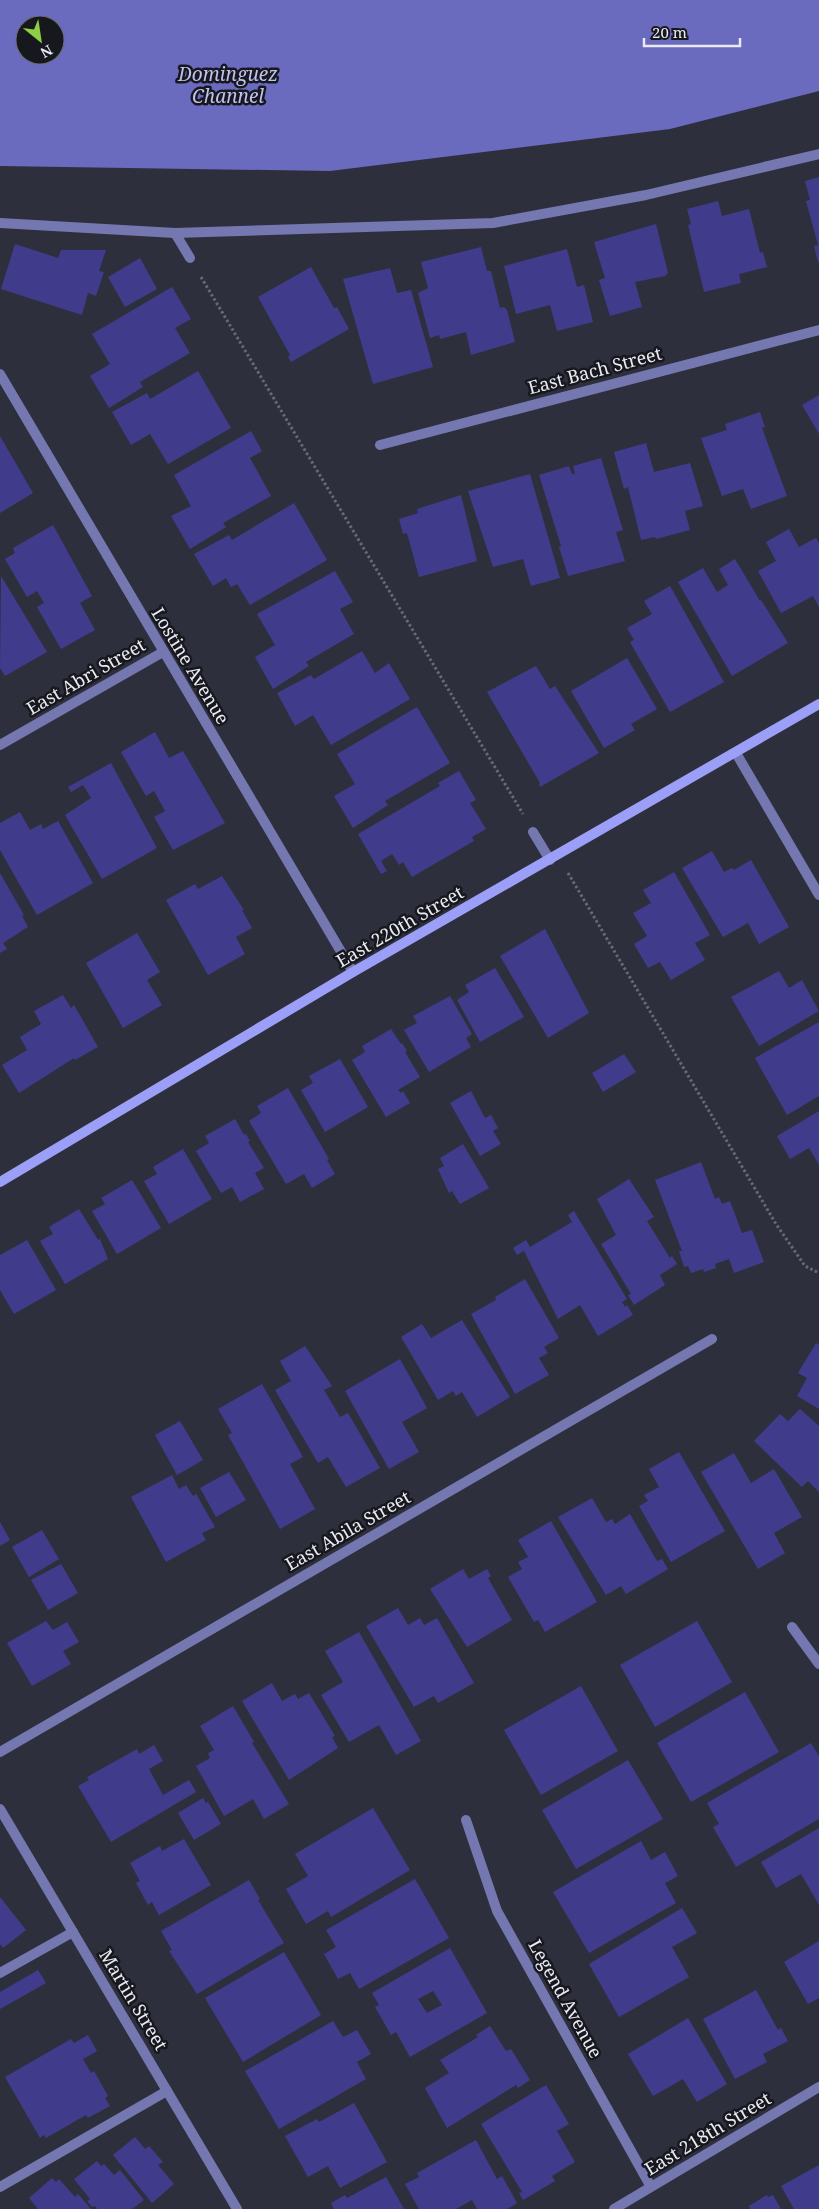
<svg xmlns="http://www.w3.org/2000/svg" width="819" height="2209" viewBox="0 0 819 2209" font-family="'Noto Serif',serif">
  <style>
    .water { fill: #6a6abe; fill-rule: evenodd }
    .building { fill: #403c8b; fill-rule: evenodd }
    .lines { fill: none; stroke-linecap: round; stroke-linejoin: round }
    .path { stroke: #686975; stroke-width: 3; stroke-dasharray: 2.5 2.5; stroke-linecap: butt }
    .lane { stroke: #7578b0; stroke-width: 10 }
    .street { stroke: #7578b0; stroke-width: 10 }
    .secondary { stroke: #9c9ff8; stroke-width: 10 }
    .labels { text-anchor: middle; stroke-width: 5; stroke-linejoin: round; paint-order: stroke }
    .street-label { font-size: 18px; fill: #e9eaf3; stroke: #17181e }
    .water-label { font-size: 19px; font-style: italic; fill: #bfc2ef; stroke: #17181e }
  </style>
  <rect width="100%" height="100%" fill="#2e2f3d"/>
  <path class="water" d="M0 0H819V91L670 129 330 171 0 166ZM25 25H55V55H25Z"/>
  <path class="building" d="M819 177V262H818L814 246 818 245 806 201 810 200 805 181Z
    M718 201 722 216 749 209 760 253 763 252 767 267 739 274 741 283 704 292 688 225 691 224 687 209Z
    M656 224 668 273 665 276 635 282 642 307 610 316 599 280 605 278 594 242Z
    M15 244 58 258 61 250H106L99 271 104 272 96 296 88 293 82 315 1 289Z
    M481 247 487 271H491L500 308 504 307 507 310 515 342 471 355 466 332 440 339 439 335 430 338 418 293 428 288 421 262Z
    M567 249 577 287 584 285 593 322 557 331 550 305 516 314 504 266Z
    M140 258 157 289 125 307 108 277Z
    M311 267 334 308 337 307 349 329 291 362 288 357 290 355 258 297Z
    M390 268 397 293 411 290 433 367 373 384 343 279Z
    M172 287 191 319 175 328 190 353 140 382 143 387 109 408 90 376 110 364 92 334Z
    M198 371 231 428 168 464 150 434 131 445 112 412 147 393 150 399Z
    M819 395V434L802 405Z
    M760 412 765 427 762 428 787 496 751 509 743 489 722 496 701 438 727 430 725 424Z
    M251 431 262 451 250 458 271 496 223 523 226 527 190 549 171 516 191 506 174 475Z
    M0 436 33 493 0 513Z
    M646 443 654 472 690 463 703 506 685 511 690 530 656 539 655 537 641 540 628 487 624 489 614 452Z
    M601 458 623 530 616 532 625 561 568 576 559 547 561 546 539 475 569 466 572 474H575L573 466Z
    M530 474 560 578 531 586 523 559 493 567 468 491Z
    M461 495 477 561 419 577 407 533 403 534 399 519 418 513 417 509Z
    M294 503 327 560 250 605 237 584 231 587 226 578 213 586 194 554 229 535 232 540Z
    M53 525 92 596 80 603 95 630 61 649 37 607 44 603 37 591 27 597 5 559 15 553 13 548Z
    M789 529 799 547 816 538 819 543V607L813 596 781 613 758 571 776 561 766 542Z
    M735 559 760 601 761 600 788 643 732 676 678 582 703 568 717 592 728 585 719 569Z
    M335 571 353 602 340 609 354 634 306 662 309 666 273 689 255 657 275 645 257 614Z
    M1 576 47 652 5 676 0 668Z
    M670 586 724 682 670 712 630 642 634 640 627 628 652 614 644 601Z
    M362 651 375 673 389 663 410 699 331 745 313 715 295 726 277 693 311 675 314 679Z
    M627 658 657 709 631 724 635 730 604 748 571 691Z
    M536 666 550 689 555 686 599 753 540 787 539 784 540 783 487 692Z
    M417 707 450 763 385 801 388 805 353 828 334 796 355 784 337 754Z
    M155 732 169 758 183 751 225 823 173 850 154 817 165 811 154 791 146 796 121 752Z
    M111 763 157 848 102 879 65 815 91 798 83 785 71 792 68 787Z
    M459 771 476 800 470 803 486 829 472 837 474 841 412 877 403 862 399 865 392 854 381 861 387 871 381 874 358 834 440 786 438 783Z
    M20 812 30 830 41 824 43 829 58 821 93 883 37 915 0 850V823Z
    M712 851 724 872 732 868 734 870 751 860 789 927 759 944 748 923 723 937 682 868Z
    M674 872 710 935 695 943 705 960 671 980 660 962 648 968 634 944 647 936 633 913 651 903 643 890Z
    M0 873 24 915 22 916 28 927 3 943 7 949 0 953Z
    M222 876 244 910H242L252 928 236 937 245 954 208 975 166 900 195 884 198 889Z
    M545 929 589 1013 548 1038 500 956Z
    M137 933 160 972 147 980 162 1005 123 1028 86 963Z
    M495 968 524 1017 480 1042 457 1000 469 992 465 985Z
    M779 971 789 988 802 980 819 1011 759 1046 731 997Z
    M63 995 71 1008 74 1005 98 1047 75 1060 74 1058 19 1093 2 1065 27 1050 20 1037 41 1024 34 1011Z
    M450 996 472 1034 466 1038 471 1047 429 1072 404 1030 417 1023 413 1016Z
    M819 1022V1096L787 1115 755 1058Z
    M391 1029 401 1044 402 1043 407 1051 405 1052 420 1077 398 1090 401 1093 403 1091 410 1103 386 1117 352 1060 365 1052 362 1046Z
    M624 1054 636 1072 603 1092 592 1073Z
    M340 1059 368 1107 325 1132 301 1090 313 1083 309 1076Z
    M288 1088 329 1159 327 1160 335 1174 312 1188 304 1174 286 1184 249 1121 261 1113 257 1106Z
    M471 1091 485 1118 491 1115 498 1128 493 1131 501 1144 480 1156 450 1103Z
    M819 1111V1165L809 1148 790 1159 777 1136Z
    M235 1119 244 1135 246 1134 250 1141 248 1142 264 1168 255 1173 264 1189 240 1202 232 1187 221 1193 196 1151 209 1143 205 1136Z
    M463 1144 489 1188 460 1204 452 1191 449 1193 438 1169 444 1166 440 1158Z
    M183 1149 212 1199 169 1224 144 1181 157 1174 153 1167Z
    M701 1162 715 1199 719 1197 722 1204 730 1201 742 1233 752 1230 764 1262 734 1273 729 1259 715 1264 716 1268 704 1272 703 1269 691 1273 688 1266 684 1267 679 1251H682L655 1180Z
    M629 1179 654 1217 647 1221 670 1258 672 1256 677 1264 660 1275 665 1285 634 1305 628 1295 631 1294 601 1244 616 1235 597 1199Z
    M132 1180 161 1228 117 1254 92 1211 105 1204 101 1198Z
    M79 1209 98 1240 100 1239 108 1259 65 1284 40 1241 53 1234 49 1227Z
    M574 1211 627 1299 622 1302 625 1307 627 1305 633 1315 598 1336 580 1305 558 1319 524 1251 517 1255 513 1248 526 1240 530 1247 572 1222 568 1215Z
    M27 1240 56 1290 14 1314 0 1290V1255Z
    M525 1279 559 1338 544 1347 548 1353 539 1358 549 1375 515 1394 471 1314 496 1300 495 1297Z
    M462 1320 510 1397 477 1417 462 1392 456 1396 453 1391 438 1400 401 1337 422 1324 431 1338Z
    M816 1343 819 1345V1409L797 1396 807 1378 798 1373Z
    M305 1346 332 1386 324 1390 340 1417 348 1413 380 1468 346 1487 328 1457 318 1463 275 1390 291 1381 280 1361Z
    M400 1359 427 1408 402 1422 419 1452 389 1469 345 1391Z
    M262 1384 303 1457 290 1464 315 1509 280 1529 228 1435 232 1433 218 1409Z
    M800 1409 819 1426V1492L808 1481 802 1487 754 1441 780 1414 788 1421Z
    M180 1421 203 1460 177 1475 155 1435Z
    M679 1452 725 1531 671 1562 639 1506 648 1501 644 1495 659 1487 649 1469Z
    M734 1453 751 1483 774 1469 802 1517 774 1533 785 1553 758 1569 701 1472Z
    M229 1472 246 1500 216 1517 200 1488Z
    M172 1475 179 1489 186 1485 193 1496 196 1494 215 1527 202 1533 206 1540 166 1562 131 1497Z
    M592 1498 606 1522 612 1519 615 1524 630 1514 657 1561 662 1559 668 1569 626 1594 621 1586 606 1595 558 1517Z
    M551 1521 597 1602 545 1632 538 1620 534 1622 508 1577 522 1569 518 1562 528 1557 518 1540Z
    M0 1522 10 1540 0 1546Z
    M42 1530 59 1559 29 1577 12 1547Z
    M61 1564 78 1593 48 1610 31 1580Z
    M463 1569 469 1579 487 1569 491 1576 488 1578 512 1620 467 1647 430 1589Z
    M398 1608 408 1625 420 1618 424 1625 437 1618 474 1683 438 1703 434 1696 414 1707 366 1626Z
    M46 1621 53 1630 67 1622 79 1642 63 1651 71 1664 32 1686 7 1643Z
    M697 1621 732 1682 655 1727 620 1665Z
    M359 1632 421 1741 396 1755 379 1725 349 1742 321 1695 343 1682 325 1651Z
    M272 1683 282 1701 295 1694 298 1699 309 1693 335 1736 332 1737 338 1748 289 1780 242 1701Z
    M581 1686 618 1751 541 1795 504 1730Z
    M745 1692 779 1752 691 1802 657 1743Z
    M233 1706 254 1742 252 1743 289 1804 264 1819 253 1799 224 1816 196 1766 210 1758 208 1753 214 1750 200 1726Z
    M811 1743 819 1756V1819L736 1867 713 1827 719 1824 707 1803Z
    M154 1745 163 1761 149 1769 163 1795 189 1780 196 1792 111 1842 78 1786 89 1780 87 1777 137 1749 139 1754Z
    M628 1760 663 1819 576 1869 542 1810Z
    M203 1798 206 1803 208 1802 221 1824 194 1840 178 1813Z
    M373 1808 410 1870 331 1917 328 1911 306 1924 286 1889 308 1876 295 1854Z
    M819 1828V1905L801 1874 776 1888 761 1862Z
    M184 1839 211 1885 159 1915 152 1902 148 1905 136 1883 140 1881 130 1863 160 1846 162 1851Z
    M641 1841 651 1860 665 1852 678 1876 665 1883 676 1903 589 1953 553 1892Z
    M415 1879 449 1938 359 1989 350 1973 338 1979 324 1954 336 1947 326 1930Z
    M249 1880 260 1899 258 1900 284 1943 197 1994 169 1951 172 1950 161 1931Z
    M0 1897 26 1930 3 1948 0 1944Z
    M682 1908 697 1933 672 1947 689 1977 619 2017 589 1964Z
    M819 1941V1998L808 2004 784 1962Z
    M450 1948 487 2013 410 2057 396 2032 391 2035 375 2007 379 2005 372 1993ZM433 1991 442 2005 427 2013 418 1999Z
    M284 1952 321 2015 243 2062 205 1998Z
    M38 1970 46 1983 0 2009V1992Z
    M756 1990 778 2030 781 2028 788 2041 763 2054 767 2062 735 2079 703 2019Z
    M688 2018 727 2084 697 2102 683 2079 653 2096 628 2054Z
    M333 2021 343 2037 357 2030 371 2054 357 2062 366 2079 279 2129 245 2071Z
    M490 2026 506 2051 511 2049 530 2080 518 2088 516 2085 447 2128 425 2088 449 2073 440 2060 478 2037 476 2035Z
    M88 2035 97 2051 83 2059 91 2073 94 2071 108 2096 105 2098 110 2106 88 2118 86 2115 46 2138 44 2135 40 2138 5 2077 71 2039 74 2043Z
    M546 2085 569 2124 557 2131 575 2162 552 2176 555 2181 523 2200 519 2193 522 2192 481 2124Z
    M354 2103 387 2162 340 2188 328 2166 308 2177 285 2136 317 2119 319 2122Z
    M135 2137 145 2149 149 2146 163 2162 158 2165 174 2184 152 2203 113 2155Z
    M476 2140 497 2179 502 2176 517 2203 507 2209H477L472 2200 456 2209H419L405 2184 419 2177 417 2173Z
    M97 2161 101 2166 104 2164 114 2175 120 2170 144 2200 132 2209H97L95 2206 92 2207 87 2201 90 2199 74 2179Z
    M819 2165V2209H794L781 2186Z
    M386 2177 404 2209H334L331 2203 345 2195 347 2198Z
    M52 2178 56 2182 59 2179 75 2197 78 2194 91 2209H38L29 2198Z
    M767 2195 768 2197 773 2195 781 2209H750L749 2206Z"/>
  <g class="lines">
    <path class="path" d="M201 277 523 814
      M568 873 776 1224 805 1266 819 1273"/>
    <path class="lane" d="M0 223 175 233 493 223 646 195 819 154
      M533 832 550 860
      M0 1973 73 1932
      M0 2187 167 2091"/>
    <path class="street" d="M175 233 190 258
      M0 374 353 972
      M380 445 819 330
      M0 745 163 652
      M736 753 819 895
      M792 1627 819 1664
      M0 1752 712 1339
      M0 1809 237 2209
      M466 1820 497 1911 651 2187
      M614 2209 819 2087"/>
    <path class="secondary" d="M0 1182 353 972 819 704"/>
  </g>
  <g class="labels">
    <g class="street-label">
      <text transform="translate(595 371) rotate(-15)" y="6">East Bach Street</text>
      <text transform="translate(190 666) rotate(59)" y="6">Lostine Avenue</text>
      <text transform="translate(86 677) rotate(-30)" y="6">East Abri Street</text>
      <text transform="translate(400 927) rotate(-30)" y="6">East 220th Street</text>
      <text transform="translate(348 1531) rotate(-30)" y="6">East Abila Street</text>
      <text transform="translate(565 1999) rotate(61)" y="6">Legend Avenue</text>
      <text transform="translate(133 2000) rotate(59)" y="6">Martin Street</text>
      <text transform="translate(708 2134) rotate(-31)" y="6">East 218th Street</text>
    </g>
    <g class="water-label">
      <text x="228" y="81">Dominguez<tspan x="228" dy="22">Channel</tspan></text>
    </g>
  </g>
  <g transform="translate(40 40) rotate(150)"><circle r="24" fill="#17181e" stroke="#6b6c73"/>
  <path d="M0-4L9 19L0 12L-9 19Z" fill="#8dce45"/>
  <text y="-8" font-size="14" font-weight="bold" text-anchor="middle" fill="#e9eaf3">N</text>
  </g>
  <path d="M644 38v8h96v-8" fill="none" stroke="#e9eaf3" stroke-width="2.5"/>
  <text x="652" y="38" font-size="15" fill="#e9eaf3" stroke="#17181e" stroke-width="4" paint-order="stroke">20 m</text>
</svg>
